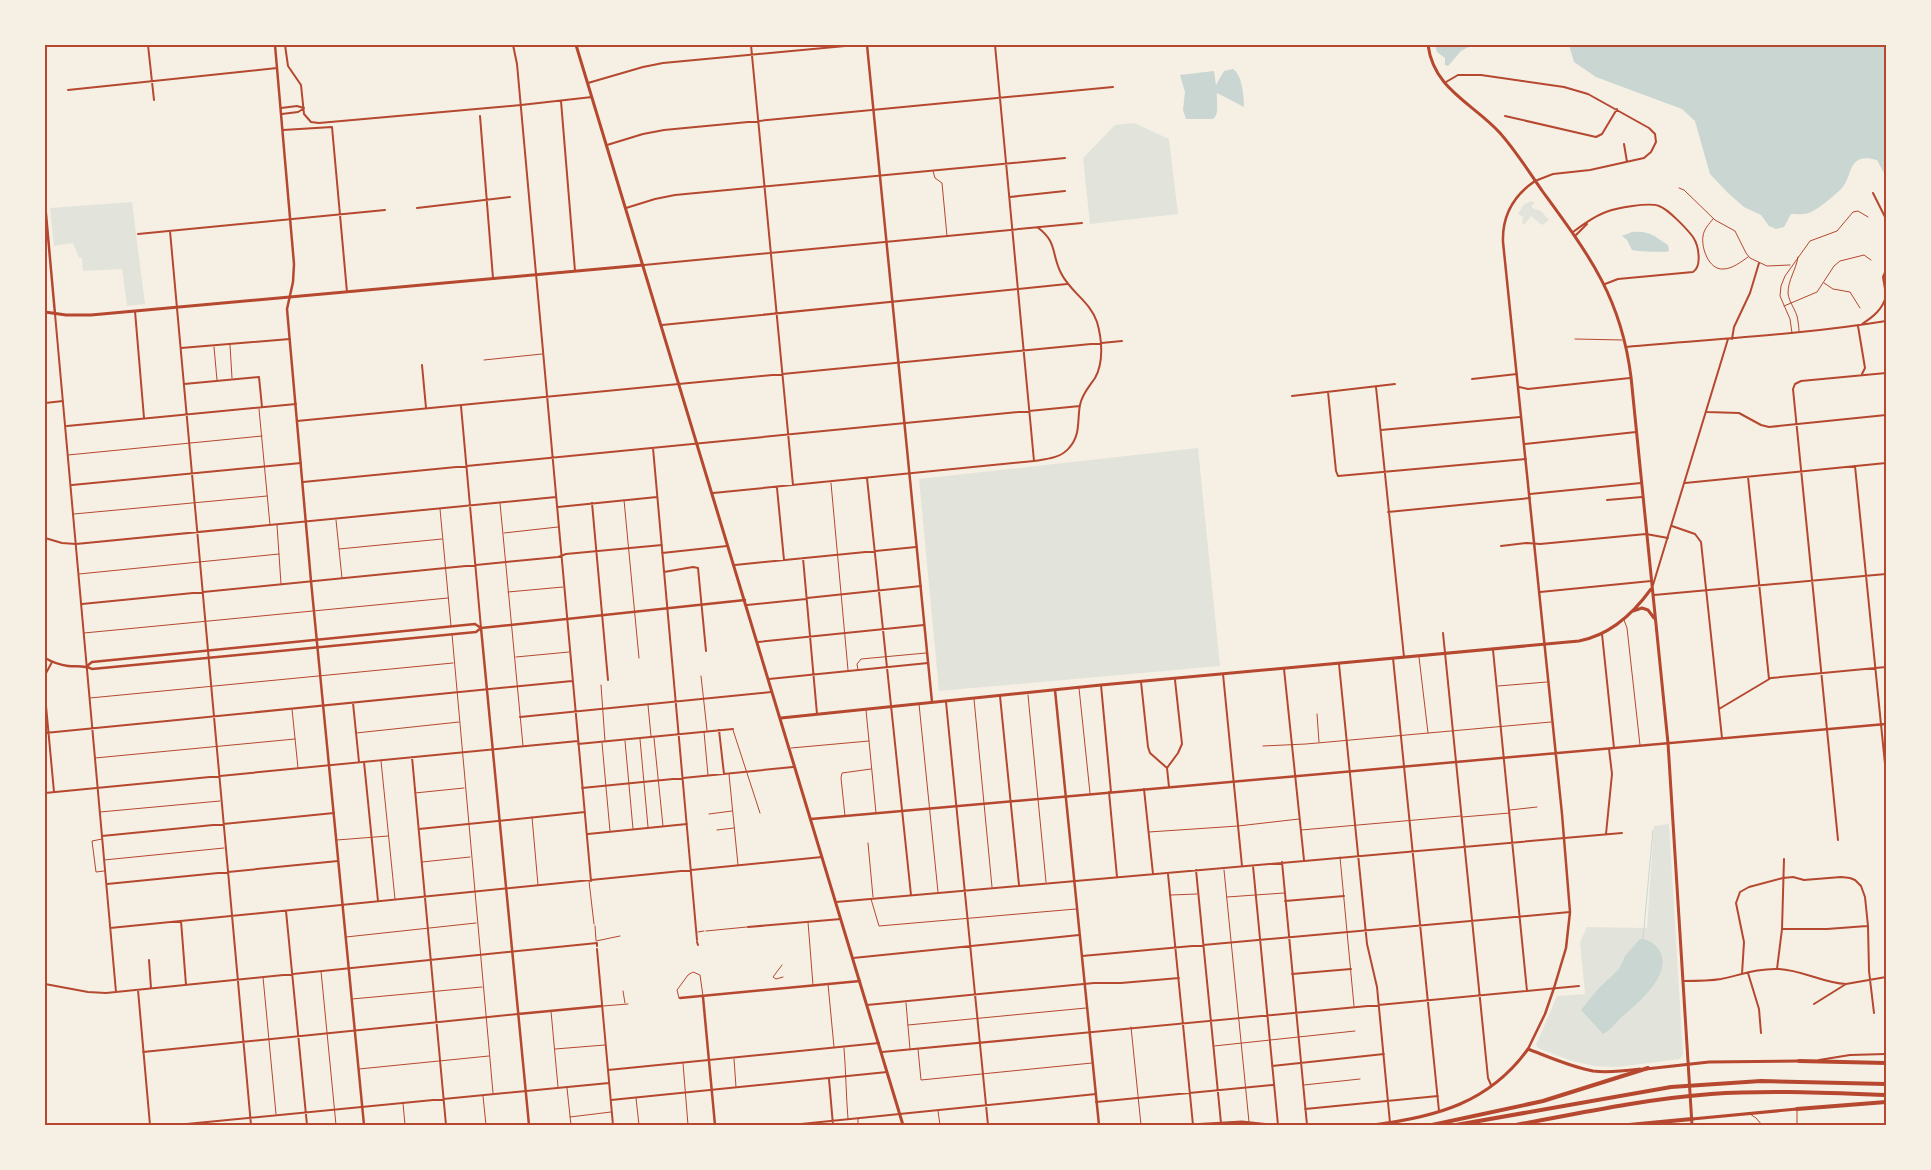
<svg xmlns="http://www.w3.org/2000/svg" width="1931" height="1170" viewBox="0 0 1931 1170" font-family="'Libre Baskerville',serif">
  <style>
    .green { fill: #e2e4dc }
    .water { fill: #c9d6d2 }
    .lines { fill: none; stroke-linecap: round; stroke-linejoin: round }
    .stream { stroke: #c9d6d2; stroke-width: 1 }
    .service { stroke: #b5482f; stroke-width: 1 }
    .pedestrian { stroke: #b5482f; stroke-width: 1 }
    .minor { stroke: #b5482f; stroke-width: 2 }
    .tertiary { stroke: #b5482f; stroke-width: 2.5 }
    .secondary { stroke: #b5482f; stroke-width: 3 }
    .primary { stroke: #b5482f; stroke-width: 3 }
    .motorway { stroke: #b5482f; stroke-width: 4 }
    .neatline { fill: none; stroke: #b5482f; stroke-width: 2 }
  </style>
  <rect width="100%" height="100%" fill="#f6efe4"/>
  <path class="green" d="M1134 123 1169 139 1178 214 1090 224 1083 158 1115 125Z
    M1532 201 1535 204 1532 205V208L1541 211 1549 220 1542 225 1531 216 1525 224H1522L1523 217 1518 214 1524 204Z
    M132 202 145 304 127 306 122 269 83 271 82 258H79L73 243 54 246 50 208Z
    M1198 448 1220 666 939 691 919 479Z
    M1669 824 1683 1054 1680 1059 1618 1067 1594 1066 1569 1060 1538 1048 1536 1045 1557 996 1585 994 1580 942 1587 927 1647 928 1654 826Z"/>
  <path class="water" d="M1435 45H1472L1461 51 1448 66 1445 65V58L1437 52Z
    M1569 45H1886V177L1877 160C1846 151 1854 177 1840 190 1834 196 1818 209 1811 212 1806 215 1797 214 1791 214L1784 227 1776 229 1769 226 1761 215 1744 207 1728 193 1710 174 1695 121 1682 109 1596 77 1574 62Z
    M1233 69C1242 74 1244 97 1244 107L1217 93C1216 102 1220 113 1213 119H1186L1183 110 1185 92 1180 75 1214 71 1216 85 1224 71Z
    M1632 232C1651 231 1653 236 1668 245L1669 251C1664 253 1636 251 1632 250L1627 240 1622 236Z
    M1640 939C1647 939 1652 942 1657 947 1677 971 1639 1002 1623 1016 1616 1022 1611 1030 1603 1034L1581 1010 1598 989 1619 969 1625 956Z"/>
  <g class="lines">
    <path class="stream" d="M1643 939 1653 830"/>
    <path class="service" d="M933 171 935 178 942 183 947 236
      M1679 188 1684 190 1715 220 1735 231 1746 253 1750 258 1767 266 1790 265
      M1713 219C1709 224 1704 229 1703 236 1701 248 1709 270 1723 269 1732 269 1741 262 1748 257
      M1798 257C1796 270 1788 280 1788 293 1789 302 1794 307 1797 316 1798 321 1799 327 1799 332
      M1824 283 1833 289 1850 292 1860 308
      M1784 306 1817 292 1834 266 1840 261 1864 255 1871 260
      M1792 333 1790 319 1780 296 1781 286 1785 276 1810 241 1837 231 1853 212 1858 211 1868 217
      M1575 339 1622 340
      M230 345 232 378
      M214 347 217 380
      M484 360 542 354
      M259 409 270 525
      M68 455 262 436
      M831 483 848 670
      M624 500 639 658
      M500 503 523 746
      M440 509 451 626
      M74 514 267 496
      M336 520 342 578
      M277 525 281 584
      M504 533 558 527
      M339 549 442 539
      M79 574 279 554
      M508 592 563 587
      M1624 620 1627 628 1640 745
      M84 633 448 598
      M452 634 493 1093
      M516 657 569 652
      M1419 657 1428 733
      M858 670 857 664 861 659 926 653
      M701 676 707 730
      M601 685 605 741
      M1498 686 1547 682
      M1079 688 1090 793
      M1028 695 1046 882
      M90 698 453 663
      M974 699 992 887
      M919 704 938 892
      M648 705 651 736
      M292 709 298 768
      M866 710 876 813
      M1317 714 1319 742
      M733 730 760 813
      M704 732 708 775
      M356 733 459 722
      M654 738 663 826
      M640 739 648 827
      M625 741 633 829
      M602 743 610 831
      M1263 746 1306 744 1551 722
      M791 748 869 741
      M95 758 295 739
      M381 761 395 899
      M729 774 738 865
      M415 793 464 788
      M1510 810 1537 807
      M100 812 220 801
      M709 814 732 811
      M845 816 841 778 842 773 871 769
      M532 817 538 885
      M1462 817 1510 813
      M717 830 734 828
      M1301 830 1461 816
      M1149 832 1238 826 1299 819
      M102 839 92 841 96 872 104 871
      M337 840 388 836
      M868 843 873 897
      M1340 857 1354 1006
      M104 860 224 848
      M422 862 470 857
      M1224 870 1249 1122
      M589 881 594 924
      M1171 895 1197 894
      M1227 897 1284 893
      M871 899 879 926 1076 909
      M808 922 813 985
      M595 926 596 940
      M346 937 476 923
      M596 941 620 936
      M782 965 773 977 776 979 783 977
      M321 971 336 1125
      M263 977 276 1114
      M828 984 834 1047
      M623 991 625 1003
      M679 998 677 990 688 975 693 972 700 975 703 996
      M352 999 482 987
      M906 1003 910 1049
      M603 1006 628 1004
      M551 1011 558 1087
      M908 1025 1086 1008
      M1131 1027 1141 1125
      M1214 1046 1355 1031
      M844 1048C846 1072 846 1095 848 1119
      M555 1049 605 1045
      M918 1049 921 1080 1092 1063
      M734 1059 736 1087
      M683 1063 688 1125
      M359 1069 489 1056
      M1304 1085 1360 1079
      M567 1088 571 1125
      M483 1096 486 1125
      M636 1098 639 1125
      M403 1103 405 1125
      M938 1111 940 1125
      M1750 1114 1756 1118 1762 1125
      M570 1117 611 1112
      M858 1118V1125
      M479 1125 485 1124
      M1797 1125V1111"/>
    <path class="pedestrian" d="M706 931 747 927
      M698 932 704 931"/>
    <path class="minor" d="M148 45 154 100
      M285 45 288 66 301 85 304 114 311 122 319 123 521 105 592 97
      M513 45 517 64 591 881
      M751 45 793 485
      M995 45 1034 461
      M1446 82 1458 75H1481L1564 87 1588 94 1649 128 1655 134 1656 142 1651 152 1644 158 1590 170 1553 174 1535 181
      M588 83 643 67 663 63 856 45
      M68 90 277 68
      M561 101 575 271
      M281 108 297 106 304 108
      M282 114 298 112 303 109
      M480 116 493 278
      M1505 116 1596 137 1602 134 1617 109
      M283 130 332 127 347 292
      M1624 144 1627 162
      M607 145 643 134 664 130 1113 87
      M1873 193 1886 219
      M1010 197 1065 191
      M417 208 510 197
      M626 208 655 199 675 195 1065 158
      M170 231 251 1125
      M1573 232C1581 226 1597 215 1606 212 1616 208 1649 202 1659 206 1668 209 1687 229 1693 237 1699 246 1702 266 1693 272L1618 279 1605 284
      M138 234 385 210
      M1575 236 1587 224
      M644 265 1082 223
      M1886 270 1883 277 1886 295
      M135 311 144 418
      M55 314 116 992
      M1862 324C1873 317 1883 309 1886 296
      M662 325 1067 284
      M1858 326 1865 368 1862 374
      M1732 339 1734 327 1750 293 1759 263
      M1626 347C1713 339 1800 335 1886 321
      M181 348 290 339
      M422 365 426 408
      M1472 379 1517 374
      M184 384 259 377 262 407
      M1376 387 1404 657
      M1519 387 1528 389 1630 378
      M1328 392 1336 471 1338 476 1526 459
      M1292 396 1395 384
      M45 403 63 401
      M461 406 481 628
      M1707 412 1739 413 1761 425 1769 427 1886 415
      M297 421 1122 341
      M67 426 296 404
      M1381 430 1520 417
      M1525 444 1636 432
      M653 448 697 940
      M1855 466 1886 774
      M1748 477 1769 679
      M867 478 911 895
      M303 482 1080 406
      M1685 483 1886 463
      M72 485 301 463
      M777 488 784 560
      M713 493 1034 461C1047 459 1061 458 1069 448 1081 435 1077 420 1080 405 1082 394 1089 387 1095 378 1104 362 1102 339 1097 322 1090 301 1070 292 1061 273 1051 254 1058 242 1037 227
      M1530 494 1641 483
      M1607 500 1642 497
      M592 503 608 680
      M558 507 657 497
      M1388 512 1530 498
      M1672 526 1695 534 1701 542 1722 738
      M45 538 62 543 76 544 556 497
      M1501 546 1527 543 1540 544 1646 534 1668 538
      M662 553 727 546
      M803 558 817 714
      M735 565 916 547
      M664 572 693 567 698 568 706 651
      M1653 585 1728 339
      M1540 592 1651 581
      M1654 595 1886 574
      M807 598 921 586
      M82 604 506 562 558 557 566 554 662 545
      M747 605 806 599
      M1443 633 1488 1078 1491 1085
      M1602 634 1614 748
      M758 642 924 625
      M1493 650 1527 991
      M1393 658 1439 1111
      M1339 664 1367 944 1377 987 1390 1123
      M1284 669 1304 860
      M1223 674 1242 866
      M45 675 52 662
      M769 679 928 663
      M1141 682 1148 747 1150 753 1167 768
      M1101 685 1111 792
      M45 695 54 792
      M1000 696 1019 885
      M946 702 988 1125
      M353 703 359 762
      M1719 709 1771 678 1886 667
      M520 717 771 692
      M719 730 724 774
      M45 733 572 681
      M578 744 733 729
      M412 757 446 1125
      M364 762 378 901
      M1169 787 1167 768 1178 753 1182 744 1175 680
      M582 788 793 767
      M1144 789 1153 874
      M1109 792 1117 877
      M45 793 578 741
      M419 829 585 812
      M588 834 687 824
      M1606 834 1612 774 1609 749
      M102 836 334 813
      M1838 840 1793 389 1795 384 1801 381 1886 373
      M1282 862 1307 1125
      M1253 866 1278 1125
      M1196 870 1221 1123
      M1168 874 1193 1125
      M107 884 338 861
      M1285 901 1344 896
      M836 902 1622 833
      M286 911 307 1125
      M181 921 186 985
      M748 927 841 919
      M110 928 822 857
      M1782 929H1827L1867 926
      M697 942 698 945
      M597 949 613 1125
      M1082 956 1570 912
      M853 958 1079 935
      M149 960 151 988
      M1777 969 1782 929 1784 859
      M1748 973 1759 1009 1761 1033
      M1292 974 1351 969
      M1742 974 1744 942 1736 903 1740 892 1749 887 1783 878 1793 877 1804 880 1841 877 1850 878 1855 880 1861 886 1865 897 1868 926 1869 971 1874 1013
      M1683 981C1696 981 1709 981 1721 979 1740 975 1759 968 1779 969 1802 970 1823 983 1846 984
      M45 984 88 992 106 993 597 943V946
      M138 990 150 1125
      M1814 1004 1846 984 1886 977
      M867 1005 1094 983H1121L1179 978
      M143 1052 518 1014
      M882 1052 1579 986
      M1819 1060 1850 1055 1886 1054
      M1272 1066 1384 1054
      M608 1070 879 1043
      M829 1079 833 1125
      M611 1100 887 1072
      M1096 1102 1273 1085
      M1305 1109 1438 1096
      M176 1125 609 1083
      M791 1125 1096 1094"/>
    <path class="tertiary" d="M275 45 294 264 293 282 287 309 311 581 364 1125
      M867 45 932 702
      M45 203 55 314
      M481 628 529 1125
      M45 658C52 662 60 665 68 666 77 667 85 665 92 669L476 632 481 628 745 600
      M87 666 92 662 475 624 481 628
      M1055 690 1099 1125
      M811 819 1886 724
      M703 997 715 1125
      M680 998 860 981
      M518 1014 602 1006
      M1528 1049 1545 1014 1554 988 1566 948 1570 912 1562 814 1503 242C1502 215 1513 196 1535 181"/>
    <path class="secondary" d="M1428 45C1434 90 1473 103 1500 133 1516 151 1529 172 1543 192 1589 255 1621 297 1631 377L1668 743 1692 1125
      M45 312 66 315H91L643 265
      M1633 611 1642 608 1648 610 1654 618
      M781 718 1101 685 1579 641C1610 635 1633 614 1651 589
      M1646 1069 1709 1062 1799 1061
      M1692 1119 1797 1109
      M1190 1125 1242 1122 1270 1125
      M1373 1125C1436 1117 1489 1103 1528 1049 1549 1057 1571 1067 1593 1071 1609 1073 1624 1071 1640 1069"/>
    <path class="primary" d="M576 45 903 1125"/>
    <path class="motorway" d="M1799 1061 1886 1063
      M1797 1109 1886 1102
      M1432 1125 1543 1101 1648 1068
      M1456 1125 1671 1087 1761 1081 1886 1084
      M1516 1125C1580 1113 1645 1099 1711 1094 1769 1090 1828 1093 1886 1095
      M1629 1125 1692 1119"/>
  </g>
  <rect width="1931" height="1170" fill="none" stroke="#f6efe4" stroke-width="92"/>
  <rect x="46" y="46" width="1839" height="1078" class="neatline"/>
</svg>
